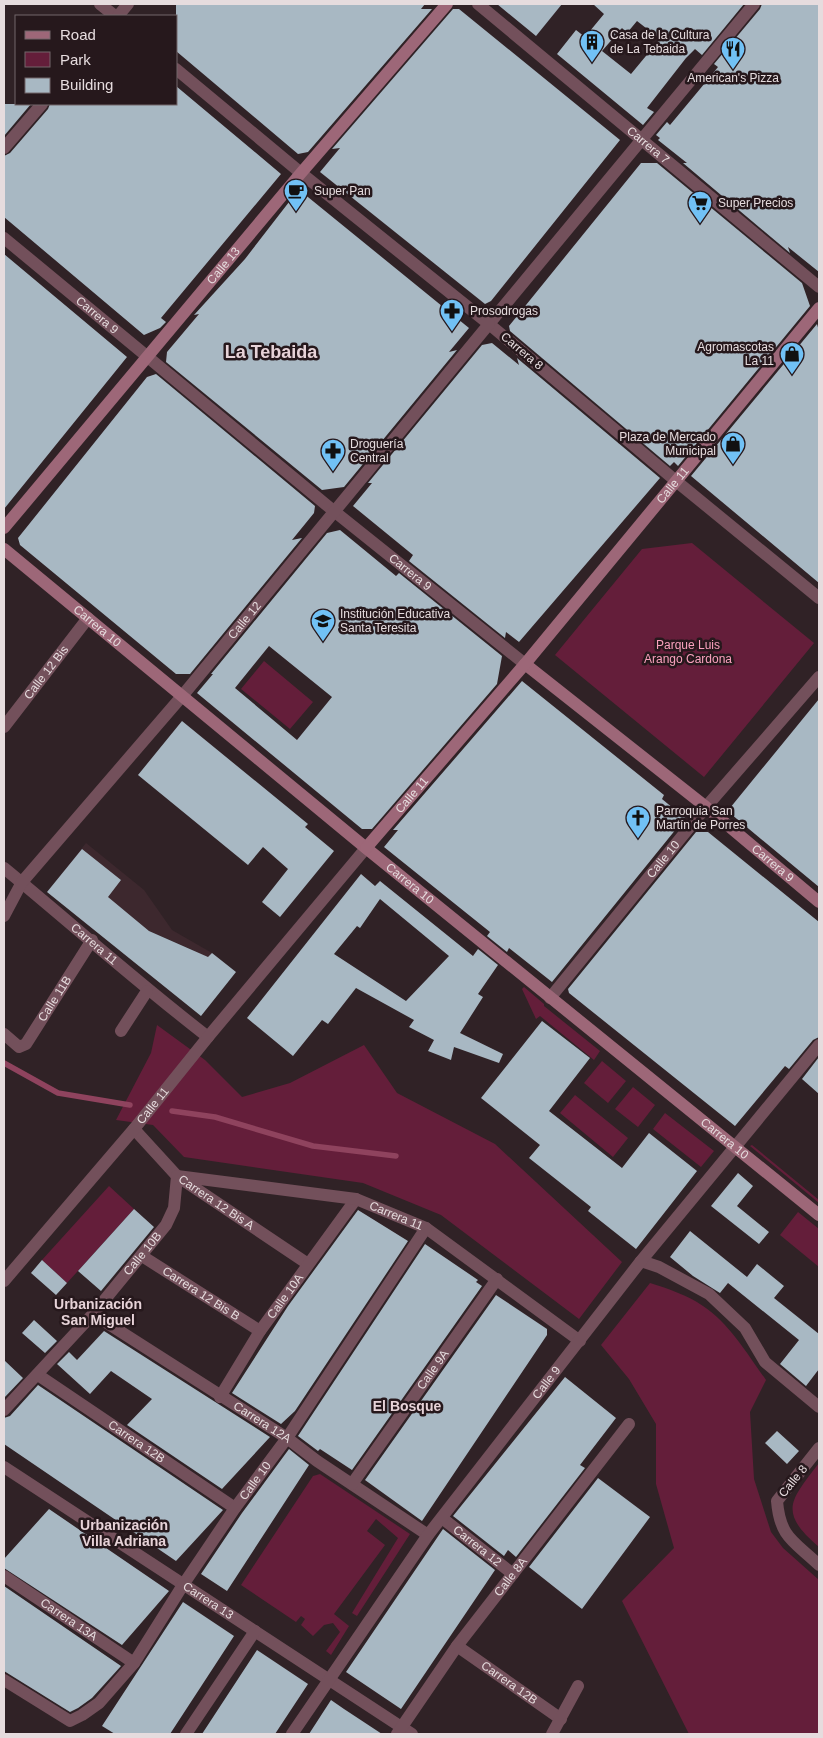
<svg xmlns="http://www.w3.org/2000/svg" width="823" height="1738" viewBox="0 0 823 1738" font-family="Helvetica,sans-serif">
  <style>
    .built { fill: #3d282e }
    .green { fill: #641e3a }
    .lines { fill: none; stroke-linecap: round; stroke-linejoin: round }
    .stream { stroke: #8f435e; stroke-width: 5.5 }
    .building { fill: #a8b8c3; fill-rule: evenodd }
    .pedestrian { stroke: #73505b; stroke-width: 12 }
    .minor { stroke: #73505b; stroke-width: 12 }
    .tertiary { stroke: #73505b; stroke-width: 12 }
    .secondary { stroke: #9d6778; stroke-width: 12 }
    .labels { text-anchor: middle; stroke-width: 5; stroke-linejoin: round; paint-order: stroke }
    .poi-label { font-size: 12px; fill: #e6dcde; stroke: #26181c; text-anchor: start }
    .street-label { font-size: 12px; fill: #e6dcde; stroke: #26181c }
    .park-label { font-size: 12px; fill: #f9a1bd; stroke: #26181c }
    .neighbourhood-label { font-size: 14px; font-weight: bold; fill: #e7d3d8; stroke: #26181c }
    .district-label { font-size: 18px; font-weight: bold; fill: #e7d3d8; stroke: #26181c }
  </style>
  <rect width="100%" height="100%" fill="#302226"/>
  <path class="built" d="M86 843 144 890 172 930 212 953 206 960 193 950 149 931 125 911 57 880Z"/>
  <path class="green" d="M692 543 814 643 704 777 555 655 642 549Z
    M264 661 313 702 290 729 241 689Z
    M524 987 544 1004V1006L600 1051 594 1060 540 1016 536 1019 522 989Z
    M157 1025 205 1060 242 1097 290 1083 364 1045 397 1093 495 1144 622 1262 579 1319 441 1215 363 1183 184 1157 153 1125 116 1120 151 1053Z
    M602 1061 626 1081 608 1103 584 1083Z
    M633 1087 655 1105 638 1127 615 1109Z
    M575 1095 628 1138 613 1157 560 1113Z
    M665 1113 714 1151 701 1167 653 1129Z
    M752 1145 819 1200V1203L750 1146Z
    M109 1186 134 1209 67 1283 42 1260Z
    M798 1212 819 1229V1267L780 1235Z
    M650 1283C669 1289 687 1295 703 1306 729 1323 748 1355 766 1380L750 1412 754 1479 771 1532 783 1548 819 1580V1734H689L622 1601 674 1548 656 1484V1424L629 1379 601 1345Z
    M819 1463V1547C778 1512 790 1501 819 1463Z
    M320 1474 410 1534 357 1616 352 1613 398 1538 376 1519 367 1531 385 1545 334 1614 349 1626 331 1655 326 1651 340 1632 333 1623 324 1625 313 1636 301 1625 305 1619 301 1616 296 1622 241 1585 313 1476Z"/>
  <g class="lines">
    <path class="stream" d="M4 1063 58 1093 130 1105
      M172 1111 215 1117 313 1146 396 1156"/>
  </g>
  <path class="building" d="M176 4H425L421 9H432L308 152 298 154 176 51Z
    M497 4H562L536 36Z
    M593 4H744L702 55 695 49 686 58 647 108 654 112 643 125 557 54 576 30 585 37 604 14ZM637 21 660 39 631 74 602 51 622 28 627 33Z
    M762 4H819V272L788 247 790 253 683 163H687L658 140 660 138 656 135 667 122 670 125 700 89 718 67 714 64 760 9Z
    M453 9H459L620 140 491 301 485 304 320 172 340 148 332 149Z
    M176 86 281 174 161 318 166 322 160 328 144 335 4 217V156L10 153 48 109 50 104H176Z
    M4 104H31L4 136Z
    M641 163H657L802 283 810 306 678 466 674 462 670 466 510 331 509 326Z
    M296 193H303L469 328 449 352 457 350 344 487 322 490 166 362 167 352 199 314 194 315 245 259Z
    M4 254 127 357 4 509Z
    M817 324 819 331V583L691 476Z
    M492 343 519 365 517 358 660 478 519 642 506 632 505 638 409 561 413 555 353 506 372 483H368L482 345Z
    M156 374 315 506 314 513 292 540 302 538 190 674H176L20 545 18 538 147 377Z
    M340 530 396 576 399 573 502 656 497 684 372 829H362L197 693 213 674H211L327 533ZM269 646 332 697 297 740 235 688Z
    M522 681 664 795 662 799 685 818 552 982 509 948 507 952 487 936 490 932 384 847 398 830H393Z
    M819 699V887L731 814 730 808Z
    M182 721 308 824 305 827 334 851 280 917 262 902 288 869 263 847 248 865 138 775Z
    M696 832H708L819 922V1037L813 1040 789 1069 785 1066 735 1126 569 993 568 989Z
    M82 849 121 880 108 897 149 931 208 957 212 953 236 972 201 1016 47 892Z
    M361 874 375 886 380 881 473 956 478 949 498 965 478 994 483 997 460 1033 503 1054 499 1063 454 1047 451 1060 428 1051 434 1040 409 1027 414 1020 356 988 328 1024 322 1020 293 1056 247 1018ZM380 899 449 956 406 1001 334 954 357 926 360 928Z
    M542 1021 590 1058 549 1111 622 1168 649 1133 697 1171 636 1249 588 1211 591 1207 529 1158 540 1145 481 1098Z
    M819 1057V1094L802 1079Z
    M738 1173 753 1186 737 1206 769 1232 759 1244 711 1206Z
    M134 1209 154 1227 101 1291 78 1271Z
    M358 1210 408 1241 295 1411 281 1424 232 1393 288 1306Z
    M690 1231 747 1277 757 1264 784 1286 774 1298 819 1334V1369L806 1386 780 1364 799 1340 728 1283 720 1293 693 1276 670 1257Z
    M425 1244 478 1280 476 1282 482 1286 352 1470 320 1449 318 1451 298 1436Z
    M42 1260 67 1283 56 1295 31 1273Z
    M496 1295 547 1329V1335L422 1521 365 1480Z
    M34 1320 57 1341 45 1353 22 1333Z
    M104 1331 270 1437 222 1489 127 1425 152 1399 111 1371 90 1394 57 1364 69 1352 77 1360Z
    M4 1360 23 1378 4 1398Z
    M565 1377 616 1418 580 1465 585 1468 516 1557 508 1550 504 1556 453 1516Z
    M38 1385 223 1510 176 1561 4 1444V1418L10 1416Z
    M777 1431 799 1451 787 1464 765 1443Z
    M289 1449 309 1465 227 1591 201 1574 242 1513Z
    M598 1478 650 1517 582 1609 529 1567Z
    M49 1509 169 1591 122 1645 4 1568V1559Z
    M443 1529 495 1570 401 1709 346 1672Z
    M4 1586 121 1666 92 1698 78 1708 70 1712 4 1671Z
    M183 1602 234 1636 170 1734H115L102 1726Z
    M257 1650 308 1684 275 1734H202Z
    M331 1700 344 1709 382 1734H309Z"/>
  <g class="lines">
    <path class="pedestrian" d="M676 481 489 324 754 4"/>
    <g class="minor">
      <path d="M100 4 115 16"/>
      <path d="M118 16 128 4"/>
      <path d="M4 148 42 104"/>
      <path id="s1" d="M4 238 335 512 525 664"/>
      <path d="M676 481 819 598"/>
      <path id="s2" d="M4 727 88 618"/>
      <path id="s3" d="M4 868C72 924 138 983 208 1037"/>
      <path id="s4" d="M4 916 22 882 183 695 489 324 301 173 176 69"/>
      <path id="s5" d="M550 998 706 807 819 677"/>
      <path d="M121 1031 147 991"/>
      <path id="s6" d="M4 1034 19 1047 26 1044 92 940"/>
      <path id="s7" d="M134 1129 177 1176 308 1264"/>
      <path id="s8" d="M142 1256 260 1331"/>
      <path d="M641 1261 659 1267 709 1294 745 1328 765 1362 819 1407"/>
      <path id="s9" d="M4 1281 134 1129 208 1037 366 848"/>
      <path id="s10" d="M93 1314 287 1438 317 1461 428 1535"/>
      <path id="s11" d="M38 1375 235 1508"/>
      <path id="s12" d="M220 1397 260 1331 356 1199"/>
      <path id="s13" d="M4 1410 93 1314 166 1225 174 1208 177 1176 356 1199 426 1228 580 1341"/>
      <path d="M819 1448 777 1501C780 1538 794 1541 819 1565"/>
      <path id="s14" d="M4 1467 412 1734"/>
      <path id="s15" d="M352 1484 497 1279"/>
      <path id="s16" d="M442 1518 513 1574"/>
      <path id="s17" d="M4 1576 134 1663"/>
      <path id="s18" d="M457 1646 561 1719"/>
      <path id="s19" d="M4 1680 70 1721 82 1715 99 1703 134 1663 183 1585 235 1508 287 1438 426 1228"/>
      <path d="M186 1734 255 1631"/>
      <path id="s20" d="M292 1734 428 1535 641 1261 819 1045"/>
      <path id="s21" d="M397 1734 457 1646 629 1424"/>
      <path d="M552 1734 578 1686"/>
    </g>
    <path class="tertiary" id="s22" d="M478 4 819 287"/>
    <g class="secondary">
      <path id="s23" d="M4 528 301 173 447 4"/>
      <path id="s24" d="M4 549 366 848 819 1215"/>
      <path id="s25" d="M525 664 706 807 819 902"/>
      <path id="s26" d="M366 848 525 664 819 308"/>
    </g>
  </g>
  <defs>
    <symbol id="building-pin" viewBox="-11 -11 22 30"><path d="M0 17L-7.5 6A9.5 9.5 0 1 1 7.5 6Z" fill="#71c1f5" stroke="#26181c"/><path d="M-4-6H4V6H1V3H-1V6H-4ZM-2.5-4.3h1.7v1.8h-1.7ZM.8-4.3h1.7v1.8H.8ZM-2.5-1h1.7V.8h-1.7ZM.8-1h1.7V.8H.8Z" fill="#111"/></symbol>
    <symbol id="restaurant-pin" viewBox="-11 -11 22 30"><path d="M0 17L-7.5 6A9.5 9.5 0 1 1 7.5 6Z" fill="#71c1f5" stroke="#26181c"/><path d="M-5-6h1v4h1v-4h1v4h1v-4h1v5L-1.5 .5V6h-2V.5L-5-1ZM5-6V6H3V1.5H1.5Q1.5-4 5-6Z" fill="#111"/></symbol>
    <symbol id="cafe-pin" viewBox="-11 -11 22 30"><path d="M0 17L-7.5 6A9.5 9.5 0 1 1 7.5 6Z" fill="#71c1f5" stroke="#26181c"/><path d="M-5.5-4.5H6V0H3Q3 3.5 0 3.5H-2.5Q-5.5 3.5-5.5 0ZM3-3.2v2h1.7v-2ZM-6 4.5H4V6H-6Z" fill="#111"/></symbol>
    <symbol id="supermarket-pin" viewBox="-11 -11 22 30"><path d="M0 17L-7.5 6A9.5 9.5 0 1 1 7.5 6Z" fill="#71c1f5" stroke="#26181c"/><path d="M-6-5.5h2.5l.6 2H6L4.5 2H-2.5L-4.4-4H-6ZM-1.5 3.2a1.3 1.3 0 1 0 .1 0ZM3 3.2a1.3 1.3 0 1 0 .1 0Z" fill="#111"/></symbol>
    <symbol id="pharmacy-pin" viewBox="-11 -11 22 30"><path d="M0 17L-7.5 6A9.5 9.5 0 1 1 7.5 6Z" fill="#71c1f5" stroke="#26181c"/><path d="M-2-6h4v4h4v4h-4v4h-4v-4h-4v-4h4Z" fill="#111"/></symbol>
    <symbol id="shop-pin" viewBox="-11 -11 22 30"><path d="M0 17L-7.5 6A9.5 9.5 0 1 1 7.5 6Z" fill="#71c1f5" stroke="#26181c"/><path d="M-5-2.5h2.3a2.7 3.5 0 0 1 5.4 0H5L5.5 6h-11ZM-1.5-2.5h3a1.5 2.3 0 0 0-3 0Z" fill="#111"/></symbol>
    <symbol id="university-pin" viewBox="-11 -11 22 30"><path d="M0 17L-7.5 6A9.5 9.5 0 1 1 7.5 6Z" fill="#71c1f5" stroke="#26181c"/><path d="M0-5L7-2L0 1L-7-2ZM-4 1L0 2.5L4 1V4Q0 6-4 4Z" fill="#111"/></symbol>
    <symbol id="church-pin" viewBox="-11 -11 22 30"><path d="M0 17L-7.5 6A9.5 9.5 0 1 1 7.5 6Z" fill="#71c1f5" stroke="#26181c"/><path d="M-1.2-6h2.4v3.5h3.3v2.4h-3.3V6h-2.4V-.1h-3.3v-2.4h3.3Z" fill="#111"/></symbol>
  </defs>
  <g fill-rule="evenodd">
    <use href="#building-pin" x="578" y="28" width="28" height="38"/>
    <use href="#restaurant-pin" x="719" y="35" width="28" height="38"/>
    <use href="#cafe-pin" x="282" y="177" width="28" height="38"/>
    <use href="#supermarket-pin" x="686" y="189" width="28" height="38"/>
    <use href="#pharmacy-pin" x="438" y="297" width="28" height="38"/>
    <use href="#shop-pin" x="778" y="340" width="28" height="38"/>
    <use href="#shop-pin" x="719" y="430" width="28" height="38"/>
    <use href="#pharmacy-pin" x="319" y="437" width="28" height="38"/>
    <use href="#university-pin" x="309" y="607" width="28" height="38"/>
    <use href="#church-pin" x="624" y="804" width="28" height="38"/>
  </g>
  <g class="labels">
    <g class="poi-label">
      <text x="610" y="39">Casa de la Cultura<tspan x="610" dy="14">de La Tebaida</tspan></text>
      <text x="733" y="82" text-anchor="middle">American's Pizza</text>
      <text x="314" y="195">Super Pan</text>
      <text x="718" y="207">Super Precios</text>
      <text x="470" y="315">Prosodrogas</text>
      <text x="774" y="351" text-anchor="end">Agromascotas<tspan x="774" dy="14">La 11</tspan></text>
      <text x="716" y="441" text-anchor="end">Plaza de Mercado<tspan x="716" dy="14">Municipal</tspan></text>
      <text x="350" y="448">Droguería<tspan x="350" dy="14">Central</tspan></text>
      <text x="340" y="618">Institución Educativa<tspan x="340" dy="14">Santa Teresita</tspan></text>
      <text x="656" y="815">Parroquia San<tspan x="656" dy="14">Martín de Porres</tspan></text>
    </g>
    <g class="street-label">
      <text dy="4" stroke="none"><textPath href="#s22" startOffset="221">Carrera 7</textPath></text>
      <text dy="4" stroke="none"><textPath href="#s23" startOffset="342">Calle 13</textPath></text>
      <text dy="4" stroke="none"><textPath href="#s1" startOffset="121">Carrera 9</textPath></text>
      <text transform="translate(522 351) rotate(40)" y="4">Carrera 8</text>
      <text dy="4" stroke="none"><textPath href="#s26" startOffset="475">Calle 11</textPath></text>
      <text dy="4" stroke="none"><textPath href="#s1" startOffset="526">Carrera 9</textPath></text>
      <text dy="4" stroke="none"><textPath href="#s4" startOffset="382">Calle 12</textPath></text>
      <text dy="4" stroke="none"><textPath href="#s24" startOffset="121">Carrera 10</textPath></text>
      <text dy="4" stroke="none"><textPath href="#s2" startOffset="69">Calle 12 Bis</textPath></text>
      <text dy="4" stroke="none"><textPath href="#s26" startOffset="70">Calle 11</textPath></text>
      <text dy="4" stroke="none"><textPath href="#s5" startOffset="179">Calle 10</textPath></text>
      <text dy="4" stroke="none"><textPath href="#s25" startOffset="318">Carrera 9</textPath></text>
      <text dy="4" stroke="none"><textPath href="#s24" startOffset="526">Carrera 10</textPath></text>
      <text dy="4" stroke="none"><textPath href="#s3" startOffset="118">Carrera 11</textPath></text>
      <text dy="4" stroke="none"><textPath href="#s6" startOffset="81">Calle 11B</textPath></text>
      <text dy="4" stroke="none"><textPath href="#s9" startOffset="230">Calle 11</textPath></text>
      <text dy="4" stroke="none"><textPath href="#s24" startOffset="931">Carrera 10</textPath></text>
      <text dy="4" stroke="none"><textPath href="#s7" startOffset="111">Carrera 12 Bis A</textPath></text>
      <text dy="4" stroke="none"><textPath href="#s13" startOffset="521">Carrera 11</textPath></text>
      <text dy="4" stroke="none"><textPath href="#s13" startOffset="209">Calle 10B</textPath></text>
      <text dy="4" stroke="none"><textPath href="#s8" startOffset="70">Carrera 12 Bis B</textPath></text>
      <text dy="4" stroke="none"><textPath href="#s12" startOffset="120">Calle 10A</textPath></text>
      <text dy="4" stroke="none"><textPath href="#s15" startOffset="140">Calle 9A</textPath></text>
      <text dy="4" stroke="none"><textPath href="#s20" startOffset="434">Calle 9</textPath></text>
      <text dy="4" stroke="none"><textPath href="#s10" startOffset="201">Carrera 12A</textPath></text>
      <text dy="4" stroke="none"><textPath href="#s11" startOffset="119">Carrera 12B</textPath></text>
      <text dy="4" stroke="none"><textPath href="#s19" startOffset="384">Calle 10</textPath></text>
      <text transform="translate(793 1481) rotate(-51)" y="4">Calle 8</text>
      <text dy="4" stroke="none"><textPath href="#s16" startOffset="45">Carrera 12</textPath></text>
      <text dy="4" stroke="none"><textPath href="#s21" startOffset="194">Calle 8A</textPath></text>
      <text dy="4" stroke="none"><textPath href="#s14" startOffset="244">Carrera 13</textPath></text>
      <text dy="4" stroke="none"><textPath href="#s17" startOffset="78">Carrera 13A</textPath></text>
      <text dy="4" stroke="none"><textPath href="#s18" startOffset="64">Carrera 12B</textPath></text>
    </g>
    <g class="park-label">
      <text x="688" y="649">Parque Luis<tspan x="688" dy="14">Arango Cardona</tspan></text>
    </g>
    <g class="neighbourhood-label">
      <text x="98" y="1309">Urbanización<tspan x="98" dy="16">San Miguel</tspan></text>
      <text x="407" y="1411">El Bosque</text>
      <text x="124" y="1530">Urbanización<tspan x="124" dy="16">Villa Adriana</tspan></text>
    </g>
    <g class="district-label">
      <text x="271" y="358">La Tebaida</text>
    </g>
  </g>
  <rect width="823" height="1738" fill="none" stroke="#e6dcde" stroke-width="10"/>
  <rect x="15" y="15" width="162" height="90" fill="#26181c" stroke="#73666a"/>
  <rect x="25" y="31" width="25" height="8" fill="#9d6778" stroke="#73666a"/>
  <text x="60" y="40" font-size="15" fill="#e6dcde">Road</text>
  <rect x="25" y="52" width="25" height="15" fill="#641e3a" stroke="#73666a"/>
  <text x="60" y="65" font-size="15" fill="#e6dcde">Park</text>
  <rect x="25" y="78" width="25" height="15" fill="#a8b8c3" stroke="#73666a"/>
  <text x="60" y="90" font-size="15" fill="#e6dcde">Building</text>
</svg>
